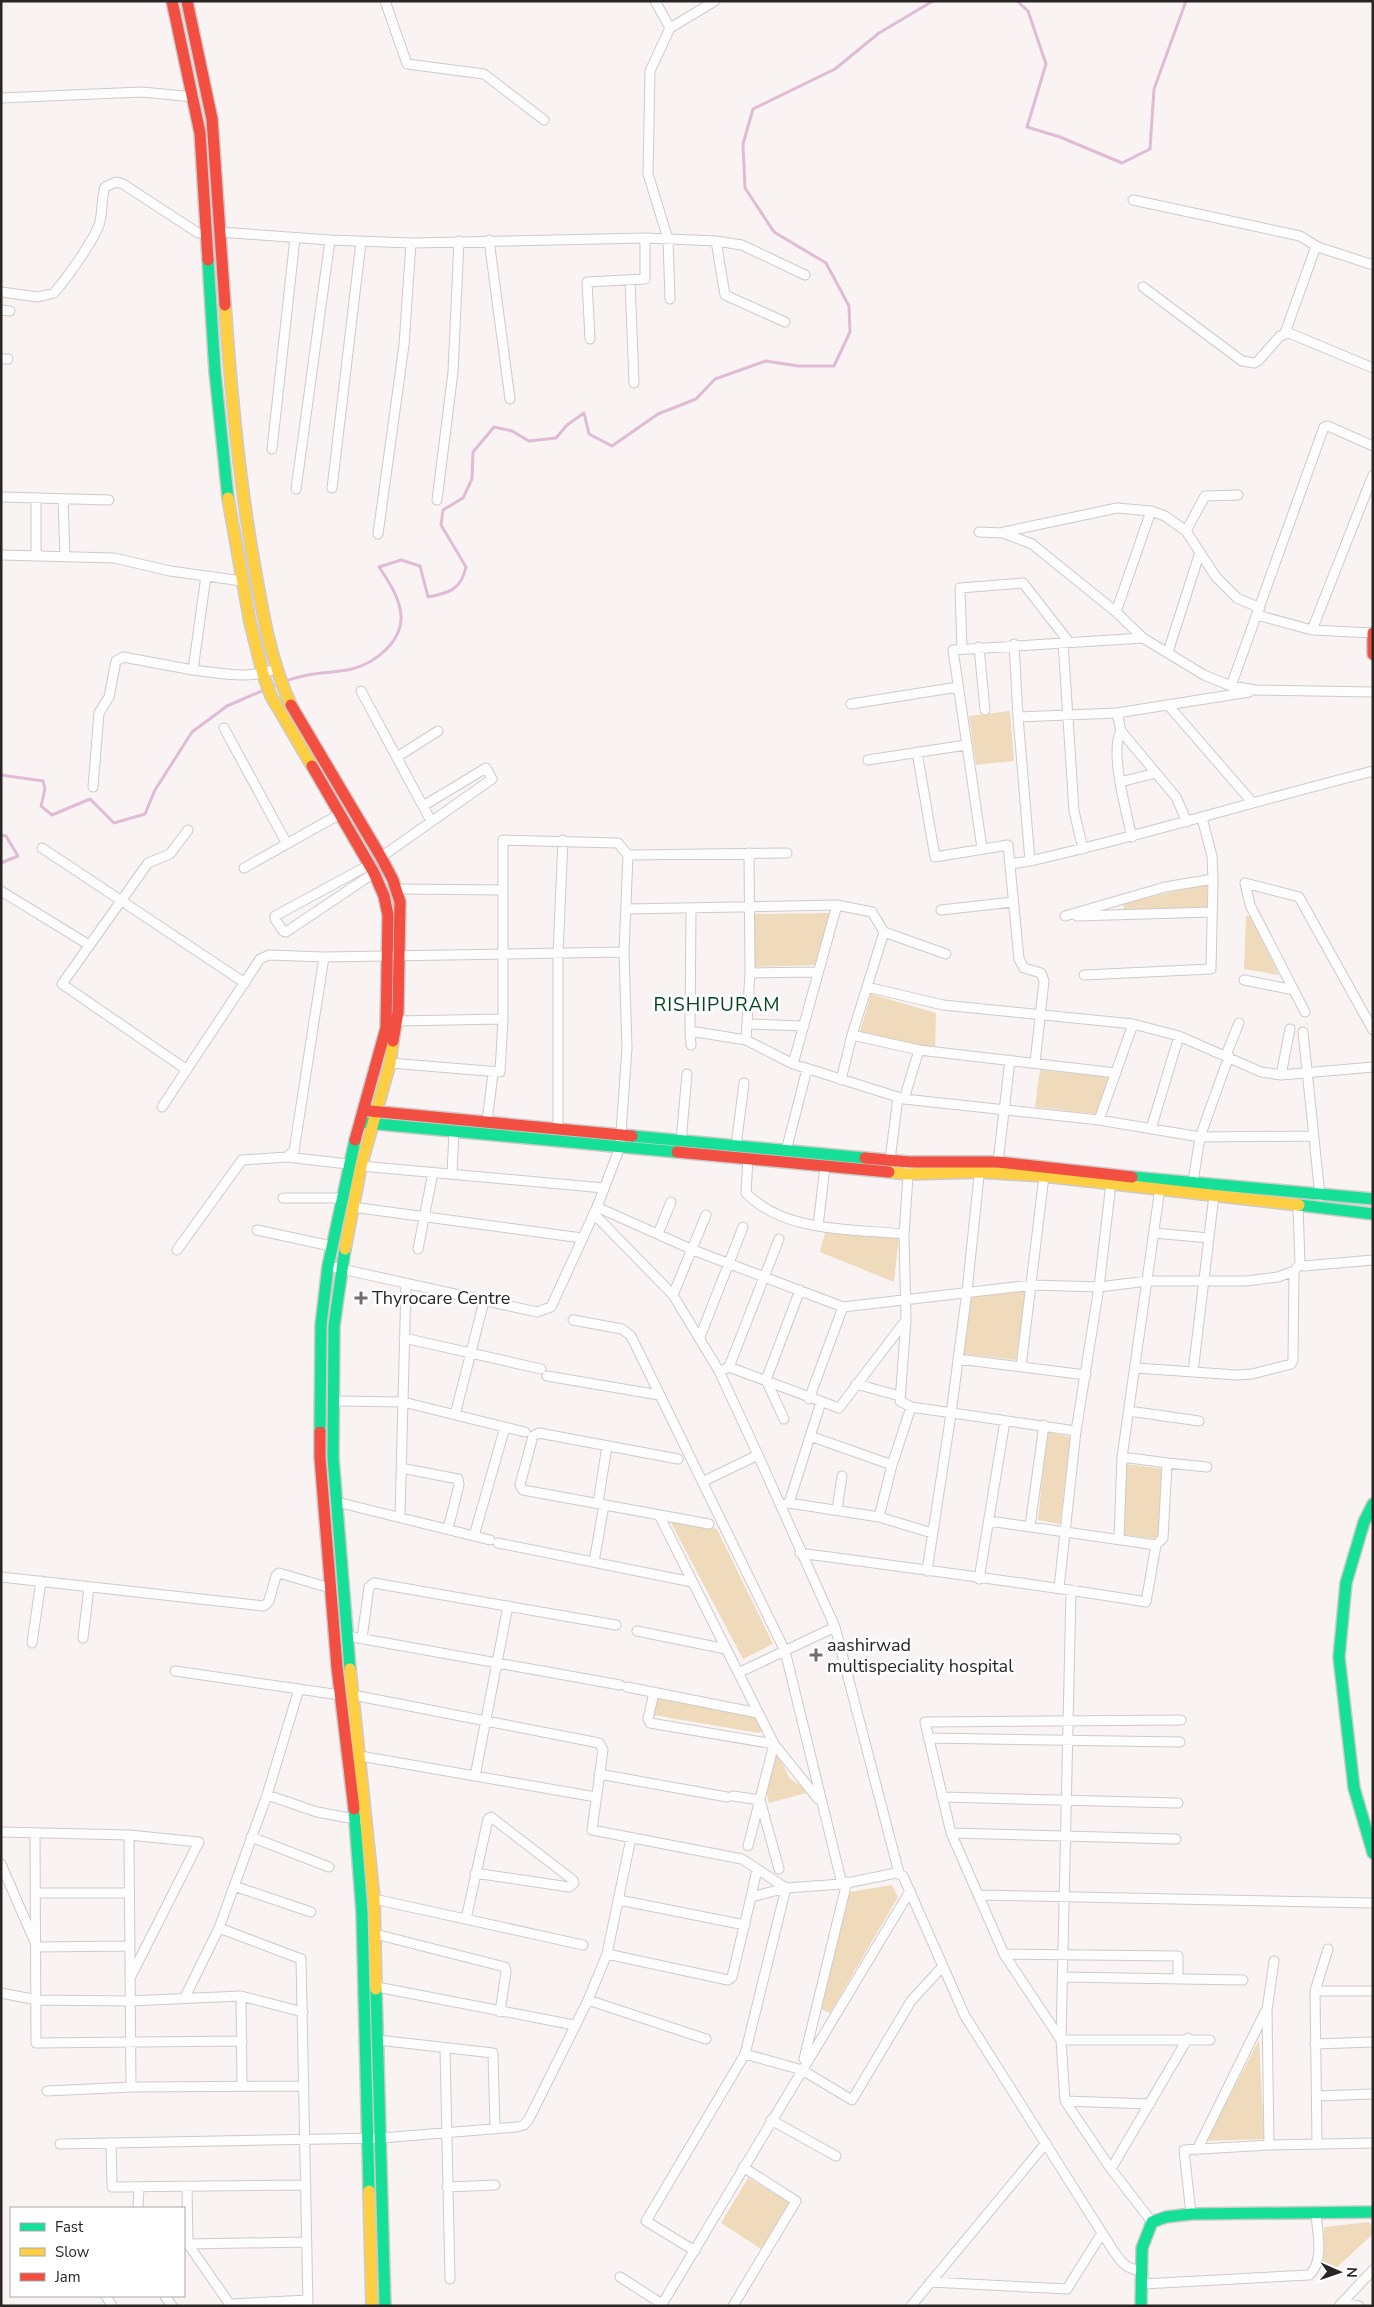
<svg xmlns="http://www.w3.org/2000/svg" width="1374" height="2307" viewBox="0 0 1374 2307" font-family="'Nunito Sans',sans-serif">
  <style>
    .park { fill: #f0dabc }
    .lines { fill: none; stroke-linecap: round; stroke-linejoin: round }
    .stream { stroke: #e0bbd6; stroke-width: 3 }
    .street-casing { stroke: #cecac9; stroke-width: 11 }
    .fast-casing { stroke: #cecac9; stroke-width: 14 }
    .slow-casing { stroke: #cecac9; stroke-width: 14 }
    .jam-casing { stroke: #cecac9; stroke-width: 14 }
    .street { stroke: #fefdfd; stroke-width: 9 }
    .fast { stroke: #16e098; stroke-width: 11 }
    .slow { stroke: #ffcf43; stroke-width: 11 }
    .jam { stroke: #f24e42; stroke-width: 11 }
    .poi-dot { fill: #716d6c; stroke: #fff; stroke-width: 2 }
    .labels { text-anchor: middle; stroke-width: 5; stroke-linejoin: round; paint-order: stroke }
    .poi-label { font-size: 18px; fill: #282524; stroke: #fff; text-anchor: start }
    .neighbourhood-label { font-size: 19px; letter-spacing: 1px; fill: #034121; stroke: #fff }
  </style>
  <rect width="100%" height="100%" fill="#f9f4f3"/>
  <path class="park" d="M1010 711 1014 761 976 765 969 716Z
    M1207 884V908L1124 912 1123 903Z
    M831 913 816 965 754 967 753 914Z
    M1246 916H1250L1279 975 1244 969Z
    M871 994 936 1013 935 1048H924L860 1032Z
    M1040 1070 1109 1077 1097 1114 1035 1107Z
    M825 1233 899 1237 894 1282 820 1252Z
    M1026 1291 1016 1360 964 1354 972 1294Z
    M1047 1432 1071 1437 1060 1524 1038 1520Z
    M1126 1464 1164 1469 1158 1539 1123 1535Z
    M673 1520 717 1529 773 1644 743 1659 671 1523Z
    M659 1691 754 1707 765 1730 759 1733 653 1715Z
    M776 1751 790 1779 810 1792 769 1803 765 1788Z
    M892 1885 898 1897 830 2013 821 2009 844 1893Z
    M1259 2040 1264 2139 1206 2141Z
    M748 2178 789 2202 761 2249 721 2223Z
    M1369 2222 1373 2228V2234L1323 2280 1324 2227Z"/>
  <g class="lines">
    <path class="stream" d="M1017 1 1028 11 1046 64 1027 127 1060 137 1122 163 1150 149 1154 89 1186 1
      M284 682C306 672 329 674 352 669 375 663 402 642 401 616 400 598 389 582 379 567L401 560 420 566 428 597C449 593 461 590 466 567L441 525 443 510 463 498 472 479 473 452 494 427 512 431 529 441 556 438 567 425 584 413 589 434 612 446 658 414 696 399 715 379 766 361 798 366H834L850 332 849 306 826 263 774 232 745 188 743 144 753 109 835 69 879 33 933 1
      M1 775 43 781 45 789 41 806 52 815 90 799 114 823 145 814 155 790 192 732 227 706 278 684
      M1 835 6 836 18 856 1 863"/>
    <defs>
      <path id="street" d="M385 1 407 64 484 74 544 120
        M655 1 670 28
        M1 98 142 92 194 97
        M1133 200 1300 236 1318 247
        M220 232 330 240 411 243 645 238 716 241 742 245 805 275
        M489 240 510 399
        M716 241 725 295 785 322
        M630 281 634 383
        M1143 287 1242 361 1254 363 1258 361 1280 336 1289 333 1373 368
        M1 292 38 297 54 293C67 278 92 243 99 225 103 213 101 199 105 187L116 182 123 184 198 233
        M670 299 668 239 648 174 650 71 670 28 715 1
        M1 310 10 311
        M1285 333 1315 249 1318 247 1373 265
        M590 339 587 282 645 279V238
        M1 359H8
        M272 449 295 238
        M332 488 361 242
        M296 489 330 240
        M1 497 109 500
        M36 498V556
        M63 499 65 557
        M437 500 453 372 459 241
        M1186 531 1205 496 1238 495
        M979 532 1003 533 1032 544 1116 612 1143 638 1204 675 1231 686 1256 690 1373 692
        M1004 532 1117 508 1151 511 1165 516 1186 531 1216 577 1237 598 1260 608
        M378 534 404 345 411 243
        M1 555 114 558 170 571 242 581
        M1116 612 1151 511
        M1257 615 1312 630 1373 633
        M1312 630 1373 475
        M1063 642 1074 811 1083 849
        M1014 644 1018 717 1030 861C1145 835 1258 800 1373 771
        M979 647 985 710
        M962 649 960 588 1023 583 1069 642
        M1168 652 1200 552
        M193 670C220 673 250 680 275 669
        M1231 686 1324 427 1328 426 1373 446
        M361 691 431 821
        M851 704 958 687
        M1168 705 1252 802
        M1117 713 1121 731 1176 797 1187 822
        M1018 717 1117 713 1249 692
        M224 728 287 844
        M1121 731C1109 750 1127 815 1132 837
        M917 752 935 857 1008 845 1019 959 1024 968 1041 973 1044 981 1035 1063
        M397 757 438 731
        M868 760 966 745
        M1120 782 1156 773
        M93 787 99 713 109 697 116 661 123 657 193 670 206 576
        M42 848 245 983
        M982 848 953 650 1143 638
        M381 857 492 779 486 768 423 806
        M1010 864 1030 861
        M369 865 275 916V919L283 931 286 932 374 873
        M244 868 340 814
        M397 889 503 890
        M1 891 89 945
        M626 909 837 905 872 912 884 932 946 954
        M691 909 690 1031 746 1040 793 1064 904 1099 1099 1120 1200 1137 1313 1136
        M941 910 1013 902
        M1065 916 1165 887 1213 879
        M1077 916 1212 912
        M750 973 818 972
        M1084 975 1211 969 1213 879 1212 856 1202 818
        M1244 980 1294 990
        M867 987 943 1005 1133 1024 1179 1036 1261 1072 1281 1075 1373 1067
        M1305 1012 1250 905 1245 883 1299 897 1373 1030
        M397 1021 503 1019
        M748 1024 804 1026
        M690 1031 691 1045
        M1303 1032 1320 1196
        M852 1035 919 1050 1116 1073
        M746 1040 750 973 749 853
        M1226 1055 1239 1023
        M390 1063 500 1072 503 1019V840L618 843 628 855 787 853
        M793 1064 837 905
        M187 1070 62 984 148 863 170 854 188 830
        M1281 1075 1290 1029
        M841 1080 852 1035 884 932
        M904 1099 919 1050
        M162 1107 260 959 269 955 324 957 624 952
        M1099 1120 1133 1024
        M487 1122 493 1073
        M558 1129V954L563 840
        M1151 1129 1179 1036
        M681 1141 687 1074
        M736 1146 744 1083
        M786 1151 807 1069
        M287 1157 348 1164
        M748 1159 746 1193C785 1233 853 1229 904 1234
        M890 1160 898 1097
        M909 1162 904 1234 906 1320 900 1401 911 1407 1076 1431
        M998 1162 1010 1060
        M361 1166 604 1188
        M452 1173 454 1132
        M1193 1182 1200 1137 1229 1056
        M283 1198H340
        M1298 1205 1300 1264 1304 1266 1373 1260
        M352 1207 582 1238
        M597 1207 693 1250 843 1307 1032 1285 1099 1287 1147 1281H1246L1278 1277 1294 1271 1300 1264
        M594 1214 673 1295 719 1371 758 1455 835 1627 899 1873
        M818 1226 825 1167
        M257 1230 331 1246
        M1154 1233 1209 1238
        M658 1234 671 1202
        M418 1249 433 1172
        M177 1250 242 1160 287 1157 294 1151 324 957
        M328 1266 537 1312 551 1307 597 1207 620 1147 627 1048 624 952 628 855
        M673 1295 706 1215
        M573 1320 622 1329 631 1336 785 1651 842 1884
        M700 1337 743 1227
        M404 1338 541 1369
        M958 1359 1086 1375
        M729 1367 839 1408 906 1320
        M1021 1367 1044 1176
        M1136 1368 1237 1375 1252 1374 1291 1364 1293 1360 1294 1271
        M725 1369 729 1367 779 1239
        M1193 1372 1214 1195
        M547 1376 659 1395
        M856 1384 900 1396
        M809 1399 843 1307
        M334 1401 403 1402 525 1432
        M1129 1411 1199 1421
        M455 1415 484 1301
        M784 1419 766 1380 800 1290
        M810 1436 892 1465
        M678 1459 539 1433 533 1436 520 1485 523 1490 709 1524
        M1167 1463 1207 1467
        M401 1468 458 1479 459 1485 448 1529
        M702 1482 758 1455
        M337 1502 490 1540
        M598 1503 607 1446
        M789 1503 879 1517 892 1465 911 1407
        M785 1504 789 1503 821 1402
        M837 1510 842 1476
        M659 1515 774 1744 818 1799
        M400 1517 406 1284
        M879 1517 932 1533
        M989 1521 1156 1545
        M1030 1526 1044 1425
        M474 1536 505 1427
        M1119 1539 1122 1457 1160 1188
        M498 1543 692 1582
        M800 1553C916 1569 1031 1583 1146 1602L1156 1545 1163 1538 1167 1463 1122 1457
        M594 1562 604 1505
        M927 1571 951 1414 967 1291 980 1167
        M1 1577 264 1606 269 1601 276 1576 279 1573 330 1588
        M979 1579 1005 1421
        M1059 1588 1076 1431 1099 1287 1111 1183
        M1071 1590 1061 2040H1210
        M637 1631 726 1649
        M347 1636 620 1685
        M83 1638 89 1587
        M362 1638 369 1587 374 1583 616 1625
        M32 1643 41 1581
        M175 1671 340 1695
        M738 1673 835 1627
        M627 1687 758 1713
        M654 1692 648 1719 650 1723 774 1744 748 1846
        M353 1695 599 1743 603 1750 592 1830 742 1859 786 1888
        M928 1738 1180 1742
        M360 1756 596 1797
        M599 1774 727 1797
        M475 1776 508 1606
        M267 1795 317 1812 360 1820
        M733 1796 760 1800 779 1869
        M942 1797 1178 1803
        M1 1832 129 1835 199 1842 130 1978
        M35 1833 36 2043 242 2041
        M951 1833 1176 1839
        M129 1835 131 2087
        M251 1837 329 1867
        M1 1864 37 1947 129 1946
        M757 1869 751 1897 786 1888 842 1884 896 1873 903 1876 965 2016 1102 2233C1113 2248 1121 2271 1141 2270
        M234 1886 311 1912
        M36 1893H129
        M979 1895 1373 1903
        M374 1899 583 1945
        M619 1900 745 1925
        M466 1919 488 1819 491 1817 573 1880 574 1883 569 1887 475 1873
        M219 1928 301 1959 308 2306
        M375 1934 505 1967 506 1972 500 2012
        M607 1954 728 1980 732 1977 751 1897
        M1004 1954 1178 1956V1979
        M1062 1977 1243 1980
        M377 1987 574 2025
        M1315 1991H1373
        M1 1993 37 2000 129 2001 241 1996 303 2012
        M241 1996 242 2086
        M185 1997 219 1928 267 1795 299 1689
        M588 2000 706 2039
        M378 2040 493 2053 495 2129
        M1315 2044 1373 2042
        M445 2049 450 2279
        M745 2054 802 2070 852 2100 911 2001 943 1966
        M804 2059 847 1882
        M47 2091 131 2087 304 2086
        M1317 2096 1373 2094
        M1065 2101 1150 2104
        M771 2120 836 2156
        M111 2143 112 2187 306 2185
        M1317 2143 1315 1991 1328 1949
        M60 2144 381 2138 516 2127 524 2125 529 2119 588 2000 607 1954 631 1838
        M1269 2145 1267 2010 1274 1961
        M1197 2150 1265 2012
        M1111 2169 1188 2038
        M187 2187 188 2244 231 2306
        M447 2187 495 2185
        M138 2208 139 2187
        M1191 2214 1184 2150 1269 2145 1373 2143
        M1152 2222 1111 2169 1065 2101 1061 2040 1004 1954 951 1833 925 1722 1181 1720
        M188 2244 307 2242
        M695 2251 646 2221 745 2054 786 1888
        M620 2277 662 2304
        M930 2282 1067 2289 1102 2233
        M1143 2284 1309 2275C1325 2262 1317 2231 1316 2213
        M106 2296 112 2306
        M165 2296 172 2306
        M1342 2303 1359 2306
        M229 2304 308 2300
        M661 2306 910 1891
        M733 2306 796 2201 743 2167
        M911 2306 1046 2143
        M1339 2306 1373 2270"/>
      <path id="fast" d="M208 260 215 372 228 498
        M367 1123 677 1152
        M632 1136 865 1158
        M1132 1177 1373 1199
        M1299 1205 1373 1214
        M345 1249 334 1326 333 1457 350 1669
        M320 1432 321 1325 328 1266 355 1140
        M1373 1504 1364 1522 1346 1583 1339 1657 1354 1788 1373 1853
        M354 1809 362 1913 369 2191
        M376 1989 385 2306
        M1141 2306 1142 2248 1152 2222 1166 2217 1191 2214 1373 2212"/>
      <path id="slow" d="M225 305C231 394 239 482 255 569 263 615 271 662 291 705
        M228 498 250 622 263 674 271 696 312 766
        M889 1172 907 1174 980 1172 1044 1176 1299 1205
        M345 1249 361 1166 390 1063 393 1041
        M350 1669 374 1899 376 1989
        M369 2191 372 2306"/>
      <path id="jam" d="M172 1 200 133 208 260
        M187 1 212 119 225 305
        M1373 633V654
        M291 705 381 857 393 880 400 902 398 1012 393 1041
        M312 766 374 873 384 896 388 915 386 1028 355 1140
        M370 1111 632 1136
        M677 1152 889 1172
        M865 1158 909 1162H998L1132 1177
        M320 1432V1458L337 1667 354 1809"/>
    </defs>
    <use href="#street" class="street-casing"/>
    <use href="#fast" class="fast-casing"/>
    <use href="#slow" class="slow-casing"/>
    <use href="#jam" class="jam-casing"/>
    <use href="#street" class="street"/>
    <use href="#fast" class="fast"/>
    <use href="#slow" class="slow"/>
    <use href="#jam" class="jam"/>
  </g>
  <g class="poi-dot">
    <path d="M358.5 1290.5h5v5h5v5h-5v5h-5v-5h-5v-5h5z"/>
    <path d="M813.5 1647.5h5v5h5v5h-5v5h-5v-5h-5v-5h5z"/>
  </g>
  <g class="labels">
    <g class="poi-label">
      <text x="372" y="1304">Thyrocare Centre</text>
      <text x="827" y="1651">aashirwad<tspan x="827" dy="21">multispeciality hospital</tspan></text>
    </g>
    <g class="neighbourhood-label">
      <text x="717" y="1011">RISHIPURAM</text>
    </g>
  </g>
  <rect width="1374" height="2307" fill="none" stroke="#282524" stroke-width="5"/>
  <rect x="10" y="2207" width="175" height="90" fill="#ffffff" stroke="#a9a8a7"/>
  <rect x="20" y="2223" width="25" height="8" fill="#16e098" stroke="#a9a8a7"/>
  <text x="55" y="2232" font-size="15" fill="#282524">Fast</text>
  <rect x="20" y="2248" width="25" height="8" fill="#ffcf43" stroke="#a9a8a7"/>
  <text x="55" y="2257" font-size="15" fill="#282524">Slow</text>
  <rect x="20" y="2273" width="25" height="8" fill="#f24e42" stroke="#a9a8a7"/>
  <text x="55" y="2282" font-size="15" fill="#282524">Jam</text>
  <g transform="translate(1339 2272) rotate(92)" stroke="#ffffff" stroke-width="4" paint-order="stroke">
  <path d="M0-4L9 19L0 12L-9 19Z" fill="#282524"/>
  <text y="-8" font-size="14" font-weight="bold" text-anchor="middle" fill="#282524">N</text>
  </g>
</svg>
